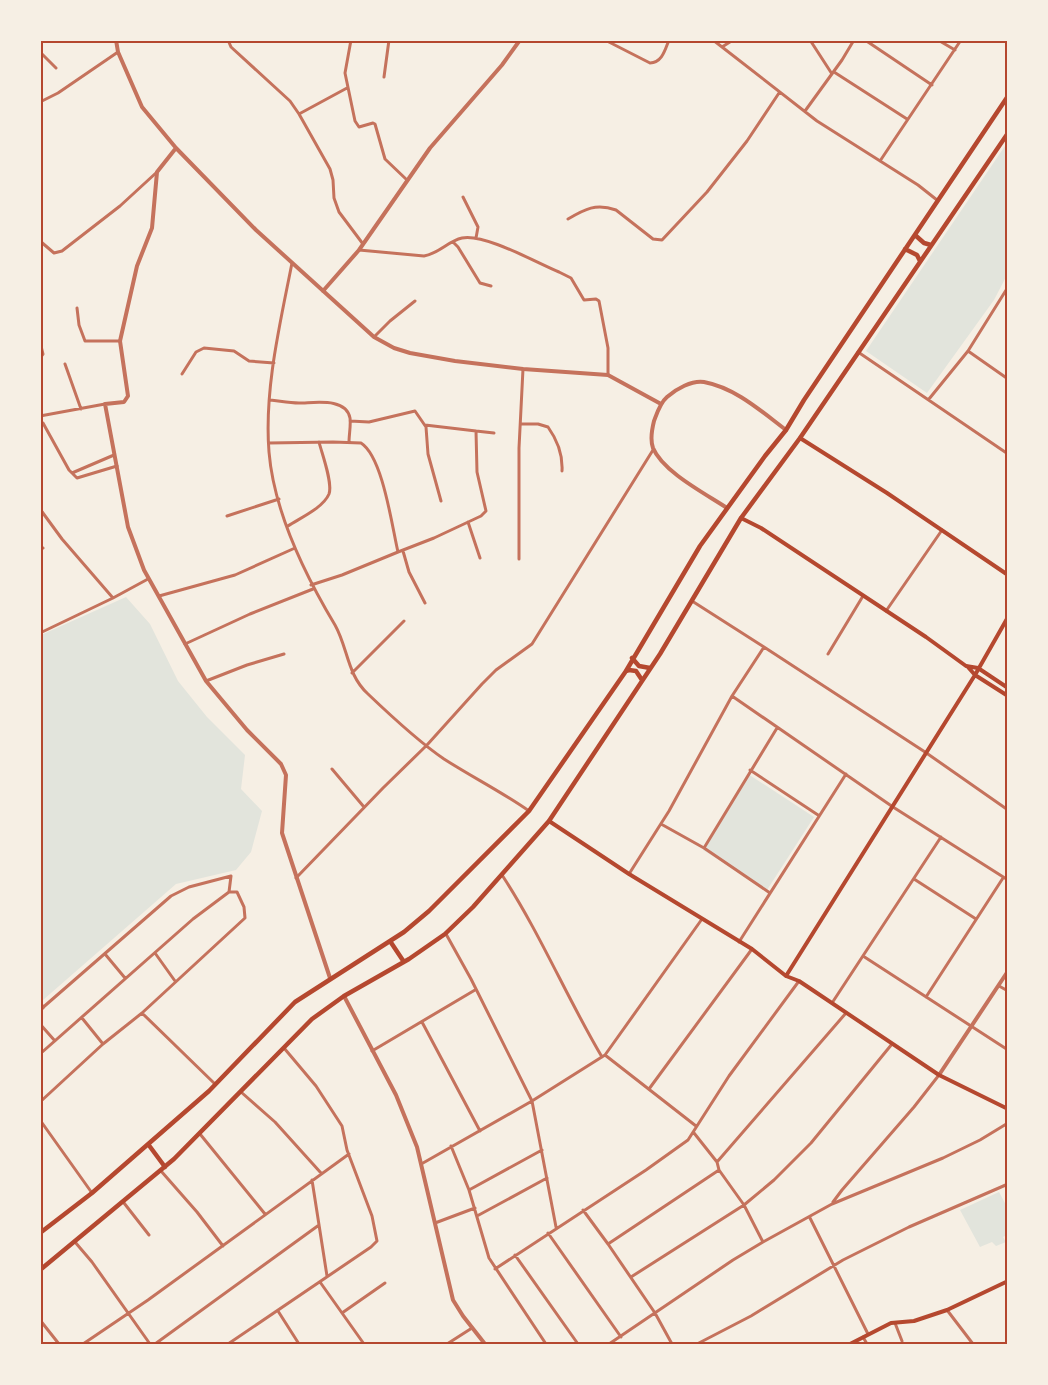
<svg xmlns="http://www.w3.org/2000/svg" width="1048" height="1385" viewBox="0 0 1048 1385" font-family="Helvetica,sans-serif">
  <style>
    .green { fill: #e2e4dc }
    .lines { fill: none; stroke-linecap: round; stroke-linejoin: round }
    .minor { stroke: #c5725c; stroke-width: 3 }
    .tertiary { stroke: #c5725c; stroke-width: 4 }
    .secondary { stroke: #b5482f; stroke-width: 4 }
    .primary { stroke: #b5482f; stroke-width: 4.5 }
    .neatline { fill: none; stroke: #b5482f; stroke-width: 2 }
  </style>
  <rect width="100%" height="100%" fill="#f6efe4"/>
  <path class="green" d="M1007 143V275L994 300 927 393 866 351Z
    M126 597 150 624 178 681 207 717 245 755 241 789 262 811 251 852 236 870 176 884 43 1000 40 993 41 635Z
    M748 774 814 817 767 890 703 850Z
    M999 1192 1007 1207V1235L1003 1237 1006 1242 996 1246 992 1242 980 1247 960 1210Z"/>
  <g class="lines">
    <path class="minor" d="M228 40 231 47 290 101 299 114 330 169 333 180 334 198 339 212 363 244
      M351 40 345 73 355 121 359 127 373 123 375 124 385 159 407 180
      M605 40 650 63C662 63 665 50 669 40
      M713 40 817 121 918 185 937 200
      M810 40 832 74
      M865 40 932 85
      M938 40 955 50
      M722 47 733 40
      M40 52 56 68
      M834 72 907 119
      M384 77 389 40
      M40 102 58 93 118 52
      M805 111 842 60 854 40
      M299 114 347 88
      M880 161 961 40
      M463 197 478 227 476 238
      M568 219C585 209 596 203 616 210L653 239 662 240 707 192 747 141 779 93
      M40 241 54 253 62 251 120 206 157 172
      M453 242 458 247 480 283 491 286
      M359 250 424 256C440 253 448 241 462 238 484 233 537 263 559 272L571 278 584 300 596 299 599 301 608 348V375
      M292 263C280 324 264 390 269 452 274 512 305 575 335 625 348 648 347 675 368 694 390 715 419 742 444 759 472 777 502 792 529 811
      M77 308 79 325 85 341H120
      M374 337 390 321 415 301
      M40 342 43 354 40 358
      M968 351 1008 379
      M858 352 1008 454
      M65 364 81 409
      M182 374 196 352 204 348 234 351 249 361 274 363
      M929 399 968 351 1008 287
      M270 400C280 401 289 403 299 403 314 403 346 397 350 418 351 425 349 435 349 442
      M40 416 105 404
      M350 421 369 422 415 411 426 427 428 454 441 501
      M43 423 69 470 77 478 117 466
      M521 424H538L548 427C558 441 563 454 562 471
      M476 431 494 433
      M269 443 333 442 361 443C383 457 392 527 398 552L342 575 311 585
      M72 473 114 455
      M40 509 62 539 113 598 148 579
      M227 516 279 499
      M468 522 480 558
      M288 526C300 518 323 508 329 494 333 483 322 454 319 442
      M40 549 43 548
      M403 551 409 572 425 603
      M398 552 434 538 481 516 486 511 477 472 476 431 425 425
      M519 559V448L523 369
      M159 596 235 575 295 548
      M692 601 764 647
      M886 611 942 530
      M40 633 113 598
      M185 644 250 614 313 589
      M828 654 863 596
      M352 673 404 621
      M206 681 247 665 284 654
      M732 696 764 647 925 752 1008 810
      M332 769 364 807
      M750 770 818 815
      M661 824 704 848 770 893
      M704 848 777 728
      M629 874 669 811 732 696 893 807 1008 880
      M502 875C540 933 567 998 602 1057
      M296 878 383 788 427 745 482 684 496 670 532 644 653 450
      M914 879 976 919
      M446 934 471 979 532 1101 556 1227
      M739 942 846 774
      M155 953 175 981
      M105 954 125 978
      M863 956 1008 1050
      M999 986 1008 991
      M926 997 1003 878
      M40 1000 43 1008
      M832 1003 941 837
      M40 1010 171 896 189 887 231 876 229 892 193 919 40 1054
      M142 1013 215 1084
      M82 1018 103 1044
      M422 1022 480 1131
      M40 1024 55 1041
      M372 1051 475 990
      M605 1055 696 1126
      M649 1089 752 949
      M241 1092 275 1122 321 1173
      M40 1102 103 1044 142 1013 245 918 244 907 237 892H229
      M40 1120 92 1193
      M694 1133 717 1162 719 1170 744 1205 763 1242
      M200 1134 265 1214
      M451 1146 469 1190 489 1258 546 1344
      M717 1162 846 1013
      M423 1163 532 1101 605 1055 702 919
      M161 1171 197 1212 223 1246
      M312 1180 327 1276
      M469 1190 542 1150
      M833 1202 842 1190 914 1107 939 1075
      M124 1203 149 1235
      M583 1210 608 1244
      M477 1216 547 1178
      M810 1218 868 1334
      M435 1223 475 1208
      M548 1233 621 1337
      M75 1242 92 1262 150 1344
      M515 1255 578 1344
      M495 1269 646 1170 688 1140 729 1076 799 981
      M631 1277 744 1205 774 1180 811 1143 892 1044
      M320 1282 364 1344
      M947 1310 973 1344
      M278 1311 299 1344
      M342 1313 385 1283
      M40 1320 59 1344
      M895 1323 902 1341
      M863 1337 867 1344
      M83 1344 148 1300 349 1154
      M155 1344 319 1225
      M228 1344 371 1247 377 1241 372 1216 347 1150 342 1126 316 1086 284 1048
      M447 1344 472 1328
      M609 1344 733 1260 763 1242 832 1204 943 1158 980 1140 1008 1123
      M672 1344 655 1313 608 1244 719 1170
      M697 1344 751 1316 843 1260 909 1227 1008 1184"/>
    <path class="tertiary" d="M116 40 118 52 142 107 176 148 256 230 374 337 394 348 410 353 455 361 523 369 608 375 661 404
      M176 148 157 172 152 228 137 266 120 341 128 396 124 402 105 404 128 527 144 570 206 681 247 730 281 764 286 775 282 833 330 978
      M323 291 359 250 430 148 502 65 520 40
      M727 508C706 494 663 472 653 448 650 440 652 429 654 421 657 413 660 403 667 397 676 389 692 380 704 382 736 388 762 412 786 430
      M344 996 396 1095 417 1147 453 1300 463 1316 485 1344
      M939 1075 1008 971"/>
    <path class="secondary" d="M800 438 887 493 1008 575
      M741 518 761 528 926 637 966 666 978 668 1008 688
      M967 666 975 675 1008 696
      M549 821 629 874 752 949 786 976 799 981 811 989 939 1075 1008 1109
      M786 976 975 675 1008 617
      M850 1344 891 1323 914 1321 947 1310 1008 1281"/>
    <path class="primary" d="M915 235 924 243 931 245
      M905 249 917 255 920 261
      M632 658 639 666 650 668
      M626 671 629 670 636 671 642 680
      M390 941 404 962
      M148 1144 165 1167
      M40 1233 92 1193 209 1091 295 1002 404 932 429 911 529 811 626 671 700 546 765 456 786 430 804 400 1008 96
      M40 1270 174 1159 312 1019 344 996 409 959 445 934 473 907 549 821 660 654 741 518 800 438 1008 133"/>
  </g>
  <rect width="1048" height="1385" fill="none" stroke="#f6efe4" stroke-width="84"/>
  <rect x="42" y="42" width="964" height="1301" class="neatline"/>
</svg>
